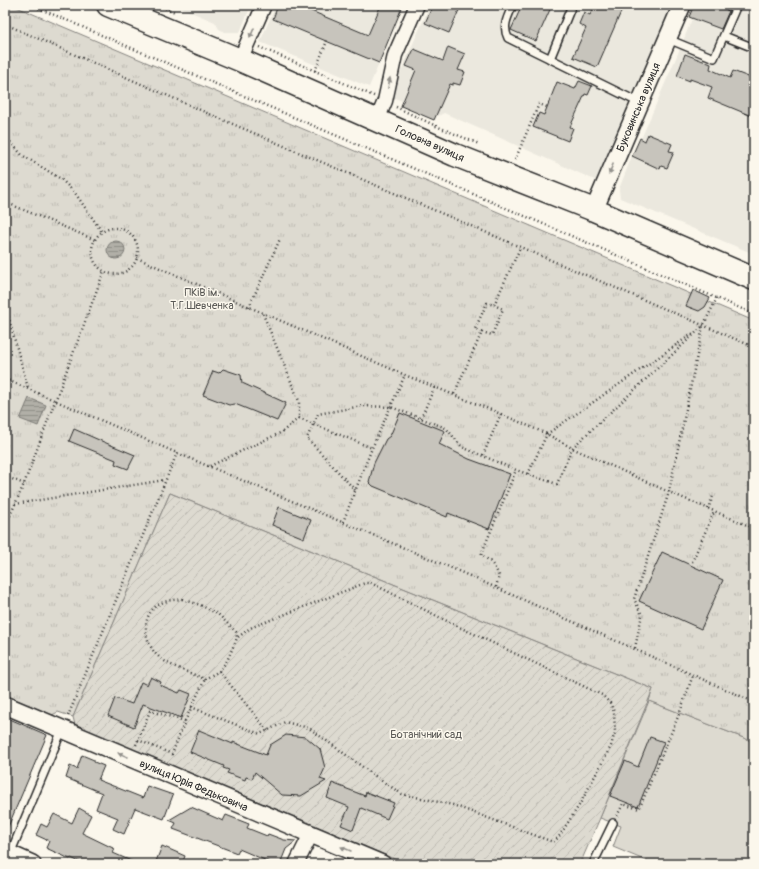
<svg xmlns="http://www.w3.org/2000/svg" width="759" height="869" viewBox="0 0 759 869" font-family="Pangolin,sans-serif">
  <style>
    .built { fill: #ebe8de }
    .grass { fill: #dddad0; stroke: #84827e }
    .park { fill: url(#park-tufts); stroke: #84827e }
    .garden { fill: url(#garden-furrows); stroke: #84827e }
    .water { fill: url(#water-rules); stroke: #7b7a75 }
    .building { fill: #c7c4bc; stroke: #2b2b2b }
    .lines { fill: none; stroke-linecap: round; stroke-linejoin: round }
    .service-casing { stroke: #2b2b2b; stroke-width: 10 }
    .minor-casing { stroke: #2b2b2b; stroke-width: 17 }
    .tertiary-casing { stroke: #2b2b2b; stroke-width: 20 }
    .primary-casing { stroke: #2b2b2b; stroke-width: 25 }
    .path { stroke: #2b2b2b; stroke-width: 2.5; stroke-dasharray: 1 3; stroke-linecap: butt }
    .service { stroke: #fbf7ec; stroke-width: 7 }
    .minor { stroke: #fbf7ec; stroke-width: 14 }
    .tertiary { stroke: #fbf7ec; stroke-width: 17 }
    .primary { stroke: #fbf7ec; stroke-width: 22 }
    .oneway { fill: #93918c }
    .labels { text-anchor: middle; stroke-width: 3; stroke-linejoin: round; paint-order: stroke }
    .street-label { font-size: 11px; fill: #2b2b2b; stroke: #fbf7ec }
    .park-label { font-size: 11px; fill: #585754; stroke: #fbf7ec }
  </style>
  <defs>
    <pattern id="park-tufts" width="24" height="20" patternUnits="userSpaceOnUse"><rect width="24" height="20" fill="#dddad0"/><path d="M3 7l-1-3M5 7V3M7 7l1-3M15 17l-1-3M17 17v-4M19 17l1-3" fill="none" stroke="#bebbb3"/></pattern>
    <pattern id="garden-furrows" width="10" height="10" patternUnits="userSpaceOnUse"><rect width="10" height="10" fill="#dddad0"/><path d="M-1 1l2-2M0 10L10 0M9 11l2-2" fill="none" stroke="#bebbb3"/></pattern>
    <pattern id="water-rules" width="6" height="5" patternUnits="userSpaceOnUse"><rect width="6" height="5" fill="#b1afa7"/><path d="M0 2.5h6" fill="none" stroke="#908f88"/></pattern>
  </defs>
  <rect width="100%" height="100%" fill="#fbf7ec"/>
  <filter id="ink" filterUnits="userSpaceOnUse"><feTurbulence type="fractalNoise" baseFrequency=".025" numOctaves="2"/><feDisplacementMap in="SourceGraphic" scale="8" xChannelSelector="R" yChannelSelector="G"/><feConvolveMatrix kernelMatrix="1 2 1 2 8 2 1 2 1" color-interpolation-filters="sRGB"/></filter>
  <g filter="url(#ink)">
    <path class="built" d="M174 5H251L240 32H225L219 29 215 22Z
      M276 5H404L369 87 260 42Z
      M430 5H672L597 181 444 113 438 116 390 96Z
      M694 5H754V254L620 198 619 189 632 156 640 138 641 139 679 51 692 19 689 17Z"/>
    <path class="grass" d="M649 701 754 742V864H649V862L613 847 621 826 600 818Z"/>
    <path class="park" d="M5 5H12L754 321V742L649 701 653 689 403 588 170 493 73 717 58 712 52 715 5 695Z"/>
    <path class="garden" d="M170 493 403 588 653 689 600 818 580 864H406L75 725 73 717Z"/>
    <path class="water" d="M107 250a9 9 0 1 1 18 0a9 9 0 1 1-18 0Z
      M29 398 46 405 38 426 20 419Z"/>
    <path class="building" d="M278 5H297L368 35 381 5H403L379 63 273 19Z
      M433 5H446L459 10 449 33 425 23Z
      M522 5H552L536 41 511 30Z
      M595 5H624L597 67 573 57 586 28 579 24 584 12 590 15Z
      M694 5H714L729 11 721 29 689 17Z
      M448 47 465 54 458 70 465 72 460 85 453 83V85L450 84 434 120 401 106 416 70 406 66 414 49 443 61Z
      M685 54 711 64 710 69 730 78 733 71 751 78 748 85 754 88V117L708 98 712 87 690 79V81L677 76Z
      M579 81 592 86 588 95 585 94 570 127 573 128 568 141 533 127 539 113 544 115 557 82 575 89Z
      M648 134 672 144 669 151 674 152 667 168 661 166 660 169 632 156 640 138 645 141Z
      M693 290 710 298 705 307 699 311 686 306Z
      M223 369 241 375 242 383 286 403 277 421 235 404 229 405 203 395 213 371 219 373Z
      M400 413 445 431 439 444 469 459 510 474 489 529 448 513 447 517 373 486 369 482 374 463 386 439 390 436Z
      M74 429 99 440 135 455 128 469 115 464 116 460 69 441Z
      M279 507 311 520 304 538 272 525Z
      M662 552 723 580 701 629 639 601Z
      M151 677 161 682 160 685 179 693 181 690 191 694 181 718 143 704 134 727 108 716 115 698 132 704 141 682 147 685Z
      M5 717 47 735 5 834Z
      M199 730 233 744V742L266 755 270 745 286 735 306 737 320 749 325 768 320 779 326 781 301 796 282 795 255 772 252 779 246 777 245 780 227 773 229 770 223 768 224 766 190 752Z
      M650 737 664 742 638 807 610 796 625 761 638 767Z
      M82 755 94 760V762L104 766 98 780 143 798 147 786 173 795 164 819 135 808 124 834 113 829 118 818 96 809 102 793 66 778 70 766 77 769Z
      M332 783 365 796 366 792 394 803 387 819 361 808 353 830 341 825 349 807 327 798Z
      M191 807 223 821 226 815 249 824 247 828 267 836 268 834 284 840 296 841 286 849 280 864H274L239 849 237 853 173 829 176 823 169 820Z
      M79 808 91 815 82 833 115 849 113 853 138 864H84L71 858 70 859 46 848 49 841 36 835 41 824 47 827 54 814 72 823Z
      M162 846 185 856 182 864H155Z"/>
    <g class="lines">
      <defs>
        <path id="service" d="M513 5C508 16 502 26 508 38L640 103
          M724 36 754 48
          M668 39 714 58 737 5
          M550 59 572 5
          M10 854 62 730
          M593 864 613 823"/>
        <path id="minor" d="M240 60 264 5
          M377 120 385 101 395 55 417 5
          M296 864 311 834"/>
        <path id="tertiary" d="M594 210 682 5
          M5 705 382 864
          M5 852 32 864"/>
        <path id="primary" d="M108 5 240 60 455 155 594 210 754 279"/>
      </defs>
      <use href="#service" class="service-casing"/>
      <use href="#minor" class="minor-casing"/>
      <use href="#tertiary" class="tertiary-casing"/>
      <use href="#primary" class="primary-casing"/>
      <path class="path" d="M31 5 754 314
        M158 5 175 12
        M655 5 666 9
        M169 10 172 5
        M5 24 214 116 754 347
        M259 47 374 96
        M315 71 327 41
        M396 107 436 126 479 144
        M5 136 22 155 61 179 75 193 102 232
        M515 160 539 104 547 107
        M5 202 95 240
        M92 251a23 23 0 1 1 46 0a23 23 0 1 1-46 0Z
        M137 258 405 375 501 414 547 434 572 448 669 492 754 528
        M5 305 28 388
        M249 307 280 239
        M482 332 492 335 503 309 494 305
        M5 379 177 453 447 566 754 702
        M454 394 482 332 475 329 487 303 494 305 520 248
        M299 418 372 448
        M421 418 435 386
        M483 455 501 414
        M210 466 282 432 299 418V401L263 314
        M528 474 547 434 695 332
        M5 476 24 484
        M355 490 307 438 318 414 362 406 391 407 446 428 462 447 516 470 557 484 572 448 703 326
        M15 504 165 480
        M708 509 713 496
        M343 522 372 448 405 375
        M5 527 24 484 104 271
        M692 562 714 512
        M496 587 499 576C495 566 490 560 481 555L516 470
        M182 599 200 605 218 614 236 632 237 638 227 661 219 671 205 679C191 673 168 666 158 656 144 643 140 616 158 605 165 600 174 600 182 599Z
        M635 648 642 615 634 599 669 492 703 326 717 298
        M219 671 268 731
        M191 707 260 734 285 722 309 728 382 781 402 794 453 805 553 842 558 838 580 804 611 746 615 732 614 712 610 703 602 695 451 623 371 583H365L250 628 237 638
        M68 716 177 453
        M138 740 172 754 185 721 205 679
        M136 745 150 711 185 721
        M617 816 623 804 639 809 680 712 693 675"/>
      <use href="#service" class="service"/>
      <use href="#minor" class="minor"/>
      <use href="#tertiary" class="tertiary"/>
      <use href="#primary" class="primary"/>
    </g>
    <defs><path id="oneway-solid" d="M-6-.8H1V-3.2L6.5 0L1 3.2V.8H-6Z"/></defs>
    <g class="oneway">
      <use href="#oneway-solid" transform="translate(252 33) rotate(113)"/>
      <use href="#oneway-solid" transform="translate(389 83) rotate(-79)"/>
      <use href="#oneway-solid" transform="translate(611 169) rotate(113)"/>
      <use href="#oneway-solid" transform="translate(123 755) rotate(-158)"/>
      <use href="#oneway-solid" transform="translate(346 849) rotate(-157)"/>
    </g>
  </g>
  <g class="labels">
    <g class="street-label">
      <text transform="translate(638 107) rotate(-67)" y="4">Буковинська вулиця</text>
      <text transform="translate(430 143) rotate(24)" y="4">Головна вулиця</text>
      <text transform="translate(194 785) rotate(23)" y="4">вулиця Юрія Федьковича</text>
    </g>
    <g class="park-label">
      <text x="202" y="296">ПКіВ ім.<tspan x="202" dy="13">Т.Г.Шевченка</tspan></text>
      <text x="426" y="738">Ботанічний сад</text>
    </g>
  </g>
  <rect width="759" height="869" fill="none" stroke="#fbf7ec" stroke-width="20"/>
  <rect x="10" y="10" width="739" height="849" fill="none" stroke="#2b2b2b" stroke-width="1.5" filter="url(#ink)"/>
</svg>
